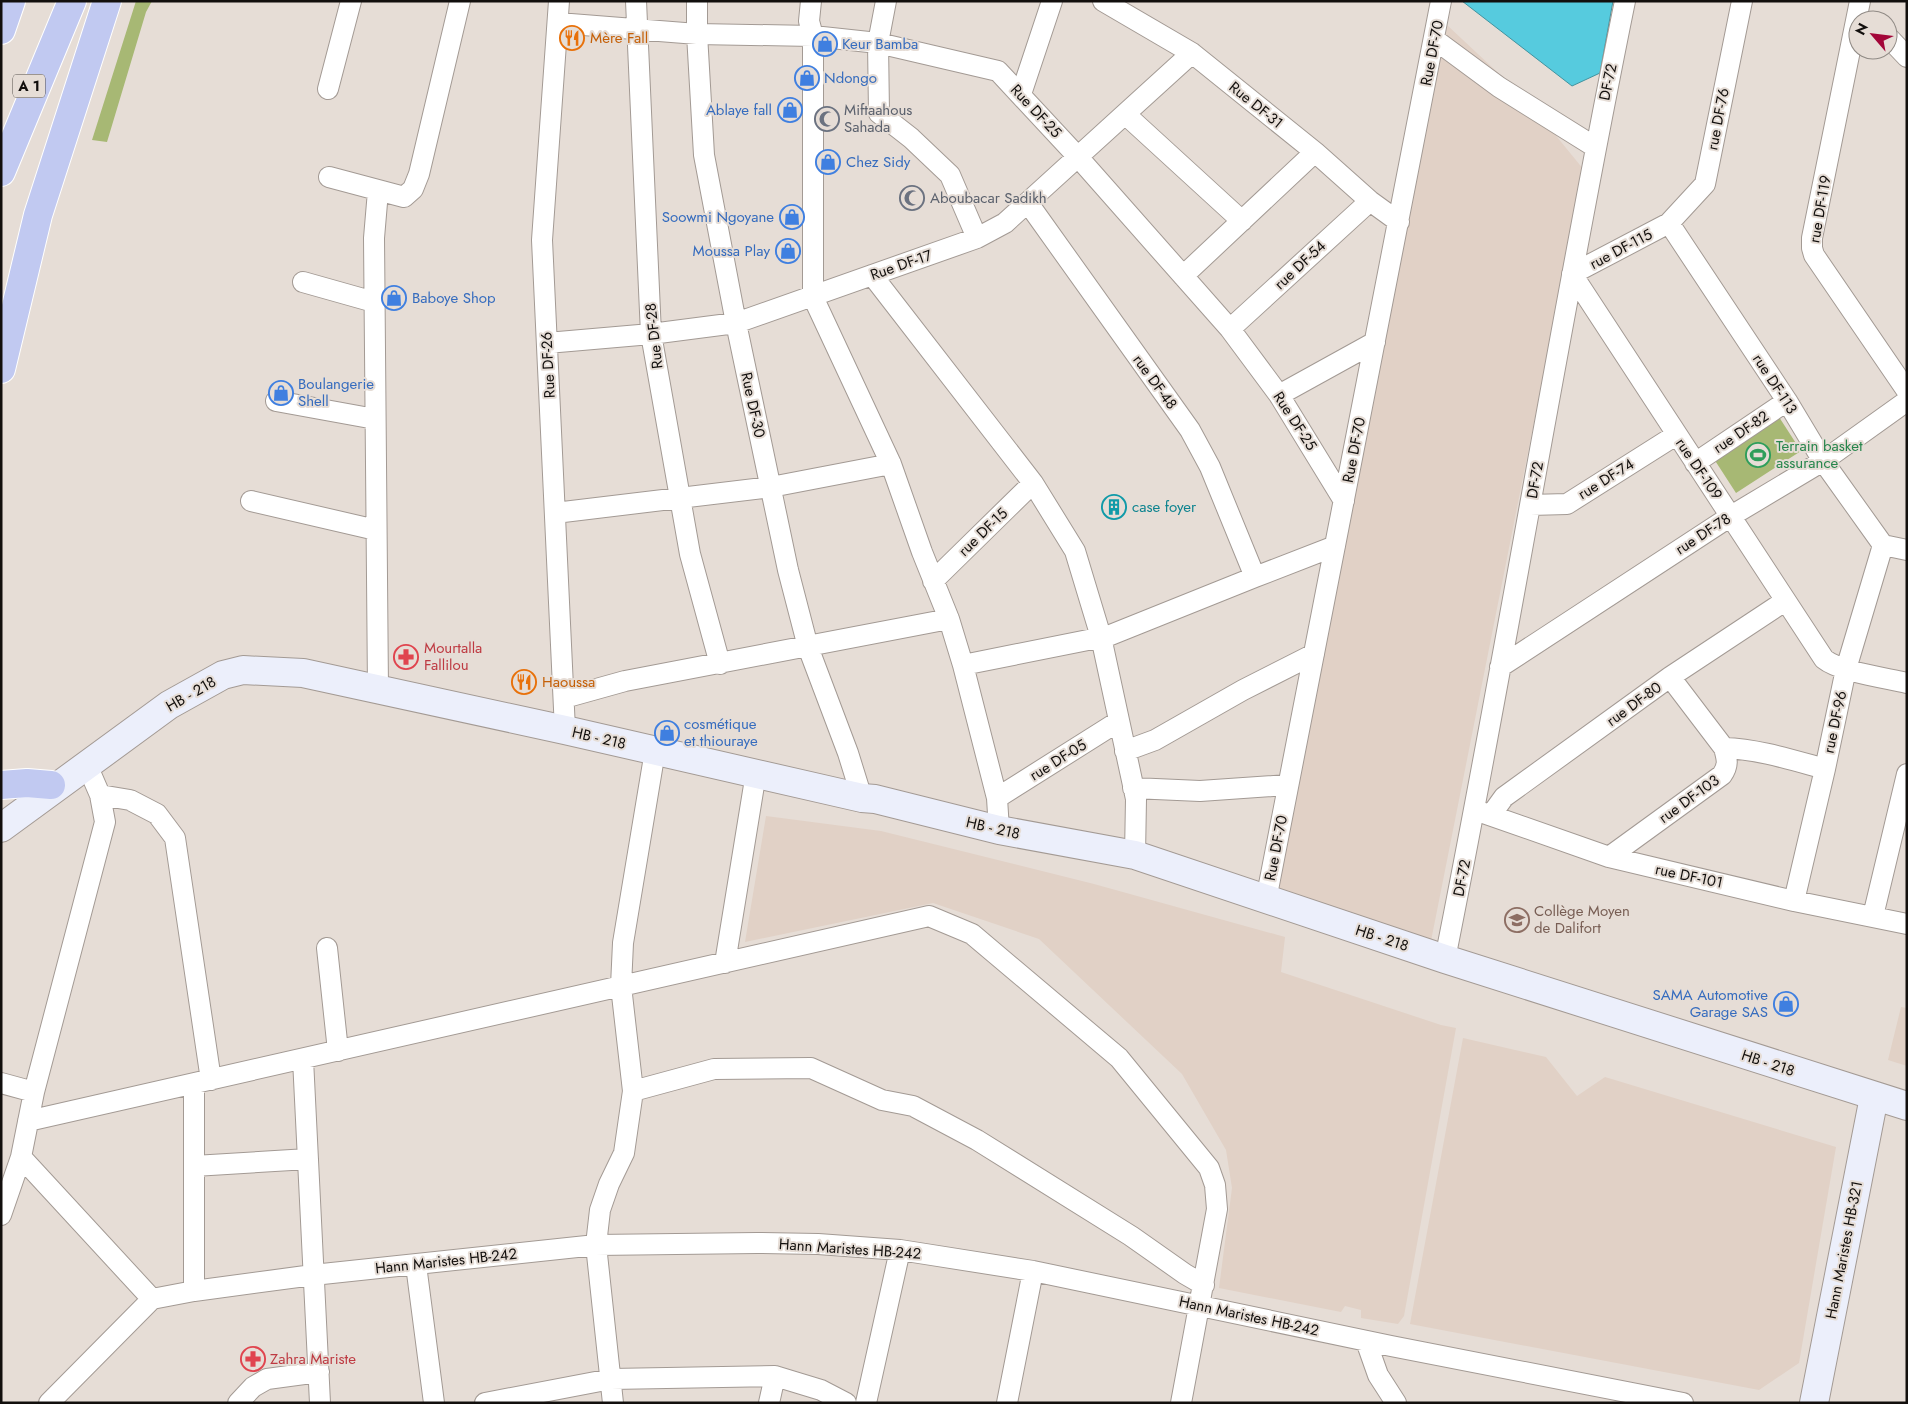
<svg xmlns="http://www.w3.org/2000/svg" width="1908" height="1404" viewBox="0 0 1908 1404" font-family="Jost,sans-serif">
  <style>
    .built { fill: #e1d1c6 }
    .green { fill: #a7b874 }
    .water { fill: #56cbde; stroke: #42939f }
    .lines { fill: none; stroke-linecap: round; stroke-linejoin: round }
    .street-casing { stroke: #a39a94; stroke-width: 22 }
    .secondary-casing { stroke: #a39a94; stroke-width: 30 }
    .highway-casing { stroke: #fff; stroke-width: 30 }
    .street { stroke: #fff; stroke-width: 20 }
    .secondary { stroke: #eceffb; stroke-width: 28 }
    .highway { stroke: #c1c9f1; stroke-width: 28 }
    .labels { text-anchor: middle; stroke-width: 4; stroke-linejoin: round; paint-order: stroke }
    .shield { fill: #e6ddd6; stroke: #524d49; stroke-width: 1 }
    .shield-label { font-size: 14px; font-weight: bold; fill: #120f0d }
    .food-label { font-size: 15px; fill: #c56008; stroke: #e6ddd6; text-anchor: start }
    .shop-label { font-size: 15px; fill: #366cbe; stroke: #e6ddd6; text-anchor: start }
    .street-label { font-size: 15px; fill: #120f0d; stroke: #e6ddd6 }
    .worship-label { font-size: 15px; fill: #5b616d; stroke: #e6ddd6; text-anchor: start }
    .leisure-label { font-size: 15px; fill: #27864d; stroke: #e6ddd6; text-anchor: start }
    .culture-label { font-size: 15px; fill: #0d838f; stroke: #e6ddd6; text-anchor: start }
    .health-label { font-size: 15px; fill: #be3a42; stroke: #e6ddd6; text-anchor: start }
    .education-label { font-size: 15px; fill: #785e54; stroke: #e6ddd6; text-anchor: start }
  </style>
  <rect width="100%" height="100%" fill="#e6ddd6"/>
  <path class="built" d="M1447 25 1526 99 1584 170 1431 941 1276 890Z
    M766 816 881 831 1094 884 1285 937 1281 972 1441 1025 1456 1028 1404 1316 1398 1324 1361 1318V1310L1345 1306 1341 1312 1219 1288 1232 1188 1226 1150 1182 1074 1039 939 933 903 745 942Z
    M1901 1007 1907 1008V1066L1888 1060Z
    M1463 1038 1546 1057 1577 1096 1605 1077 1836 1147 1799 1363 1759 1390 1410 1324Z"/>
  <path class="green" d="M136 1H152L146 12 107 142 92 140Z
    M1779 417 1801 451 1736 493 1714 459Z"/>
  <path class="water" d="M1462 1H1613L1600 73 1572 86Z"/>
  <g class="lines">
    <defs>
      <path id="street" d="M559 1 542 240 565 730
        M636 1 651 334 690 554 720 664
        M697 1V34L704 155 736 323 788 570 808 647 848 753 862 798
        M811 1 809 21 813 36V297L891 464 922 552 949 619 963 665 997 798 999 830
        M886 1 878 43 879 113 911 138 950 175 977 238
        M1103 1 1192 53 1315 152 1370 201 1399 222
        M1742 1 1705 184 1669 223 1572 274 1824 659C1840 672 1886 678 1907 683
        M1860 1 1812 238V248L1814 255 1907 391
        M558 23 697 34 813 36 878 43 998 71 1078 157 1230 329 1279 395 1344 501
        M1888 37 1907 57
        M1434 39 1499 87 1595 147
        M328 89 351 1
        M1021 94 1052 1
        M1125 114 1242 221
        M329 177 404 197 413 189 419 174 460 1
        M1028 203 1190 430 1210 467 1255 577
        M1669 223 1787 401 1823 461 1883 545
        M872 275 1033 483 1075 551 1101 637 1136 799 1135 855
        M1183 276 1315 152
        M303 282 374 302
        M1230 329 1370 201
        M547 343 651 334 736 323 977 238 1005 223 1192 53
        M1279 395 1375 342
        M276 401 375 419
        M1695 463 1787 401
        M251 501 376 530
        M1530 505 1567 504 1676 435
        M555 513 771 487 891 464
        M1883 545 1907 550
        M933 581 1033 483
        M963 665 1108 636 1255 577 1335 546
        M1500 667 1731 516 1823 461 1907 401
        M378 690 374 238 378 191
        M564 698 625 681 949 619
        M1724 748C1758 749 1792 760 1825 769
        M1125 751 1155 740 1243 690 1314 654
        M1133 788 1200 791 1288 785
        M100 795 130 800 157 814 175 838 211 1080
        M997 798 1119 721
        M1475 810 1609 857 1794 901 1907 924
        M1491 815 1504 797 1670 677 1785 601
        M1609 857 1722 775C1729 765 1727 759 1724 748L1670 677
        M1266 900 1441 1
        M1794 901 1825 769 1846 669 1883 545
        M1873 916 1907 774
        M327 948 338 1051
        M1445 959C1509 640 1560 319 1625 1
        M725 963 756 773
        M303 1059 320 1403
        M1 1083 34 1092
        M633 1091 714 1069 811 1068 882 1100 913 1106 977 1140 1131 1236 1185 1274 1204 1285
        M28 1121 929 916 972 934 1119 1058 1209 1168 1215 1185 1217 1209 1181 1403
        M21 1157 152 1299
        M194 1166 308 1159
        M1 1215 21 1157 34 1092 105 822 100 795 87 765
        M416 1265 434 1403
        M194 1291V1084
        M1366 1341 1378 1375 1396 1403
        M49 1403 152 1299 194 1291 313 1275 596 1245 757 1243 818 1244 900 1250 1033 1271 1391 1346 1683 1403
        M238 1403 253 1387 267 1379 319 1372
        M485 1403 611 1379 775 1376 821 1390 846 1403
        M613 1403 596 1245 600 1210 609 1184 624 1153 633 1091 621 986 623 943 655 751
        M769 1403 775 1376
        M866 1403 900 1250
        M1007 1403 1033 1271"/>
      <path id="secondary" d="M1 828 169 705 223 675 243 670 303 673 565 730 862 798 875 799 999 830 1135 855 1445 959 1907 1106
        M1814 1403 1874 1097"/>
      <path id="highway" d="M1 30 11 1
        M1 172 72 1
        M1 369 38 215 107 1
        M1 785 27 783 51 785"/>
    </defs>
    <use href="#street" class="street-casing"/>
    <use href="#secondary" class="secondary-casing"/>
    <use href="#highway" class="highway-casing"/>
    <use href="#street" class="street"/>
    <use href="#secondary" class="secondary"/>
    <use href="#highway" class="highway"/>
  </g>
  <defs>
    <symbol id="restaurant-ring" viewBox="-11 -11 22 22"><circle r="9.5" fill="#e6ddd6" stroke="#e8710a" stroke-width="1.5"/><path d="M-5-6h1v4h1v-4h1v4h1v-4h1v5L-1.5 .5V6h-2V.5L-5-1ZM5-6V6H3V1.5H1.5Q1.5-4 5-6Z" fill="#e8710a"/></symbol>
    <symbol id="shop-ring" viewBox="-11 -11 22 22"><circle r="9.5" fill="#e6ddd6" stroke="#3f7fe0" stroke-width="1.5"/><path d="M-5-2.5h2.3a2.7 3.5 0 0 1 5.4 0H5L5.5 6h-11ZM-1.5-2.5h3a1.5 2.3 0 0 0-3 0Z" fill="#3f7fe0"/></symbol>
    <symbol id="mosque-ring" viewBox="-11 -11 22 22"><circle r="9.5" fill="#e6ddd6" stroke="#6b7280" stroke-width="1.5"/><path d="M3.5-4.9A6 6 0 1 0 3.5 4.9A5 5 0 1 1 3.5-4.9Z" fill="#6b7280"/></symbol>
    <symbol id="stadium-ring" viewBox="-11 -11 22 22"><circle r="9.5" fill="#e6ddd6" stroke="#2e9e5b" stroke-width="1.5"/><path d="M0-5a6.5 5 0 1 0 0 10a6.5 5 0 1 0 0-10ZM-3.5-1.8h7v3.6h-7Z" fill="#2e9e5b"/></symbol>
    <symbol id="building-ring" viewBox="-11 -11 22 22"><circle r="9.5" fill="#e6ddd6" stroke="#0f9aa8" stroke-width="1.5"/><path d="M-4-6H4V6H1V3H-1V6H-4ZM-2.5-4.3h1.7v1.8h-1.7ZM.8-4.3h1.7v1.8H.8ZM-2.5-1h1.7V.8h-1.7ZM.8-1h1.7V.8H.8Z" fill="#0f9aa8"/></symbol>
    <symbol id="pharmacy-ring" viewBox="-11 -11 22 22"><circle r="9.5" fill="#e6ddd6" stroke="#e0444e" stroke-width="1.5"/><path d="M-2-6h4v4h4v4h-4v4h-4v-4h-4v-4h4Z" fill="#e0444e"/></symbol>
    <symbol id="school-ring" viewBox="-11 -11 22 22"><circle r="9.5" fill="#e6ddd6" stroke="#8d6e63" stroke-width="1.5"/><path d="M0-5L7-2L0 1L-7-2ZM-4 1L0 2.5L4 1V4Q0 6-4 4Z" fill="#8d6e63"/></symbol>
  </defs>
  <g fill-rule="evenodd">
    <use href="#restaurant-ring" x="558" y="24" width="28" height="28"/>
    <use href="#shop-ring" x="811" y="30" width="28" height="28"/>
    <use href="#shop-ring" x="793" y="64" width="28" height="28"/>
    <use href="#shop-ring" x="776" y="96" width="28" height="28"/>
    <use href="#mosque-ring" x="813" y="105" width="28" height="28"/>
    <use href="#shop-ring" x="814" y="148" width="28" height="28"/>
    <use href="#mosque-ring" x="898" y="184" width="28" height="28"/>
    <use href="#shop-ring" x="778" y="203" width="28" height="28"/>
    <use href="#shop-ring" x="774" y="237" width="28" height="28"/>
    <use href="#shop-ring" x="380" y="284" width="28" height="28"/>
    <use href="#shop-ring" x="267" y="379" width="28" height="28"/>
    <use href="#stadium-ring" x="1744" y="441" width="28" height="28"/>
    <use href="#building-ring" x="1100" y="493" width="28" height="28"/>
    <use href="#pharmacy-ring" x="392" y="643" width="28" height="28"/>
    <use href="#restaurant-ring" x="510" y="668" width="28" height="28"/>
    <use href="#shop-ring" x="653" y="719" width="28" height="28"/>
    <use href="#school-ring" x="1503" y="906" width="28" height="28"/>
    <use href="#shop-ring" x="1772" y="990" width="28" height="28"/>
    <use href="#pharmacy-ring" x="239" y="1345" width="28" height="28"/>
  </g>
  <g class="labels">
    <rect class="shield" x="13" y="74.5" width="32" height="23" rx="4"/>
    <g class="shield-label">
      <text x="29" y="91">A 1</text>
    </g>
    <g class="food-label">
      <text x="590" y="43">Mère Fall</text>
      <text x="542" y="687">Haoussa</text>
    </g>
    <g class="shop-label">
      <text x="842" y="49">Keur Bamba</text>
      <text x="824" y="83">Ndongo</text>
      <text x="772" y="115" text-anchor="end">Ablaye fall</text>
      <text x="846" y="167">Chez Sidy</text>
      <text x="774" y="222" text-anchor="end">Soowmi Ngoyane</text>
      <text x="770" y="256" text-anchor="end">Moussa Play</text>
      <text x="412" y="303">Baboye Shop</text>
      <text x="298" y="389">Boulangerie<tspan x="298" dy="17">Shell</tspan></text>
      <text x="684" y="729">cosmétique<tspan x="684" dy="17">et thiouraye</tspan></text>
      <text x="1768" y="1000" text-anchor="end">SAMA Automotive<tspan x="1768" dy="17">Garage SAS</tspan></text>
    </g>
    <g class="street-label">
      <text transform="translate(1432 53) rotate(-79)" y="5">Rue DF-70</text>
      <text transform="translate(1608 82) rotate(-78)" y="5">DF-72</text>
      <text transform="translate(1256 105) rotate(39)" y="5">Rue DF-31</text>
      <text transform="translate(1036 111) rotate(47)" y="5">Rue DF-25</text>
      <text transform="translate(1718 119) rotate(-79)" y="5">rue DF-76</text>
      <text transform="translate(1820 209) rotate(-80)" y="5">rue DF-119</text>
      <text transform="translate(1621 249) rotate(-28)" y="5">rue DF-115</text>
      <text transform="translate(901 265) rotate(-19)" y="5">Rue DF-17</text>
      <text transform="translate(1300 265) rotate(-43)" y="5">rue DF-54</text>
      <text transform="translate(654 336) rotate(-96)" y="5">Rue DF-28</text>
      <text transform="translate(548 365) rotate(-93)" y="5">Rue DF-26</text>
      <text transform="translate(1155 382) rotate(54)" y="5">rue DF-48</text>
      <text transform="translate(1775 384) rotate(57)" y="5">rue DF-113</text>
      <text transform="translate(753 405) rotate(78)" y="5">Rue DF-30</text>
      <text transform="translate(1295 421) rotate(57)" y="5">Rue DF-25</text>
      <text transform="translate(1741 432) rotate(-34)" y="5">rue DF-82</text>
      <text transform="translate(1354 450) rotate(-79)" y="5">Rue DF-70</text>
      <text transform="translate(1699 469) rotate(56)" y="5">rue DF-109</text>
      <text transform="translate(1606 479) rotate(-32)" y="5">rue DF-74</text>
      <text transform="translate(1535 480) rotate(-80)" y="5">DF-72</text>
      <text transform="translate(983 532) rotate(-44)" y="5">rue DF-15</text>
      <text transform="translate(1703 534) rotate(-33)" y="5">rue DF-78</text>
      <text transform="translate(191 694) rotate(-30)" y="5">HB - 218</text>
      <text transform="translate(1634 704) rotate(-36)" y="5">rue DF-80</text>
      <text transform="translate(1835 722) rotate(-78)" y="5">rue DF-96</text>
      <text transform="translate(599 738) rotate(13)" y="5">HB - 218</text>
      <text transform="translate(1058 760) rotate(-32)" y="5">rue DF-05</text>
      <text transform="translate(1689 799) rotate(-36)" y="5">rue DF-103</text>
      <text transform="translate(993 828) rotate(13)" y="5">HB - 218</text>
      <text transform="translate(1276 848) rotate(-79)" y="5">Rue DF-70</text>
      <text transform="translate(1689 876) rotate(12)" y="5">rue DF-101</text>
      <text transform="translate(1462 878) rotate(-79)" y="5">DF-72</text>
      <text transform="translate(1382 938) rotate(18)" y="5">HB - 218</text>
      <text transform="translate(1768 1063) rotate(18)" y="5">HB - 218</text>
      <text transform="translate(850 1249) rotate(4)" y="5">Hann Maristes HB-242</text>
      <text transform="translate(1844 1250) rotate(-79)" y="5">Hann Maristes HB-321</text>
      <text transform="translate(446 1261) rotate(-6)" y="5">Hann Maristes HB-242</text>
      <text transform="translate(1249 1316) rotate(12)" y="5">Hann Maristes HB-242</text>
    </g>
    <g class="worship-label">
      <text x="844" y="115">Miftaahous<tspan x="844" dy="17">Sahada</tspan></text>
      <text x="930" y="203">Aboubacar Sadikh</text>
    </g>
    <g class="leisure-label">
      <text x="1776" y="451">Terrain basket<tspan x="1776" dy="17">assurance</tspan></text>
    </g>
    <g class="culture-label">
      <text x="1132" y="512">case foyer</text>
    </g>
    <g class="health-label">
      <text x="424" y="653">Mourtalla<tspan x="424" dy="17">Fallilou</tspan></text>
      <text x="270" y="1364">Zahra Mariste</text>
    </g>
    <g class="education-label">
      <text x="1534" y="916">Collège Moyen<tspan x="1534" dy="17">de Dalifort</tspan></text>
    </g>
  </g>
  <rect width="1908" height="1404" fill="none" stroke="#120f0d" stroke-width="5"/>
  <g transform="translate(1873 35) rotate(298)"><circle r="24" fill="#e6ddd6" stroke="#918b86"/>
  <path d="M0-4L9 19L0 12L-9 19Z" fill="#a30639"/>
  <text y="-8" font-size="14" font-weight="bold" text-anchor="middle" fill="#120f0d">N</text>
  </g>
</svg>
